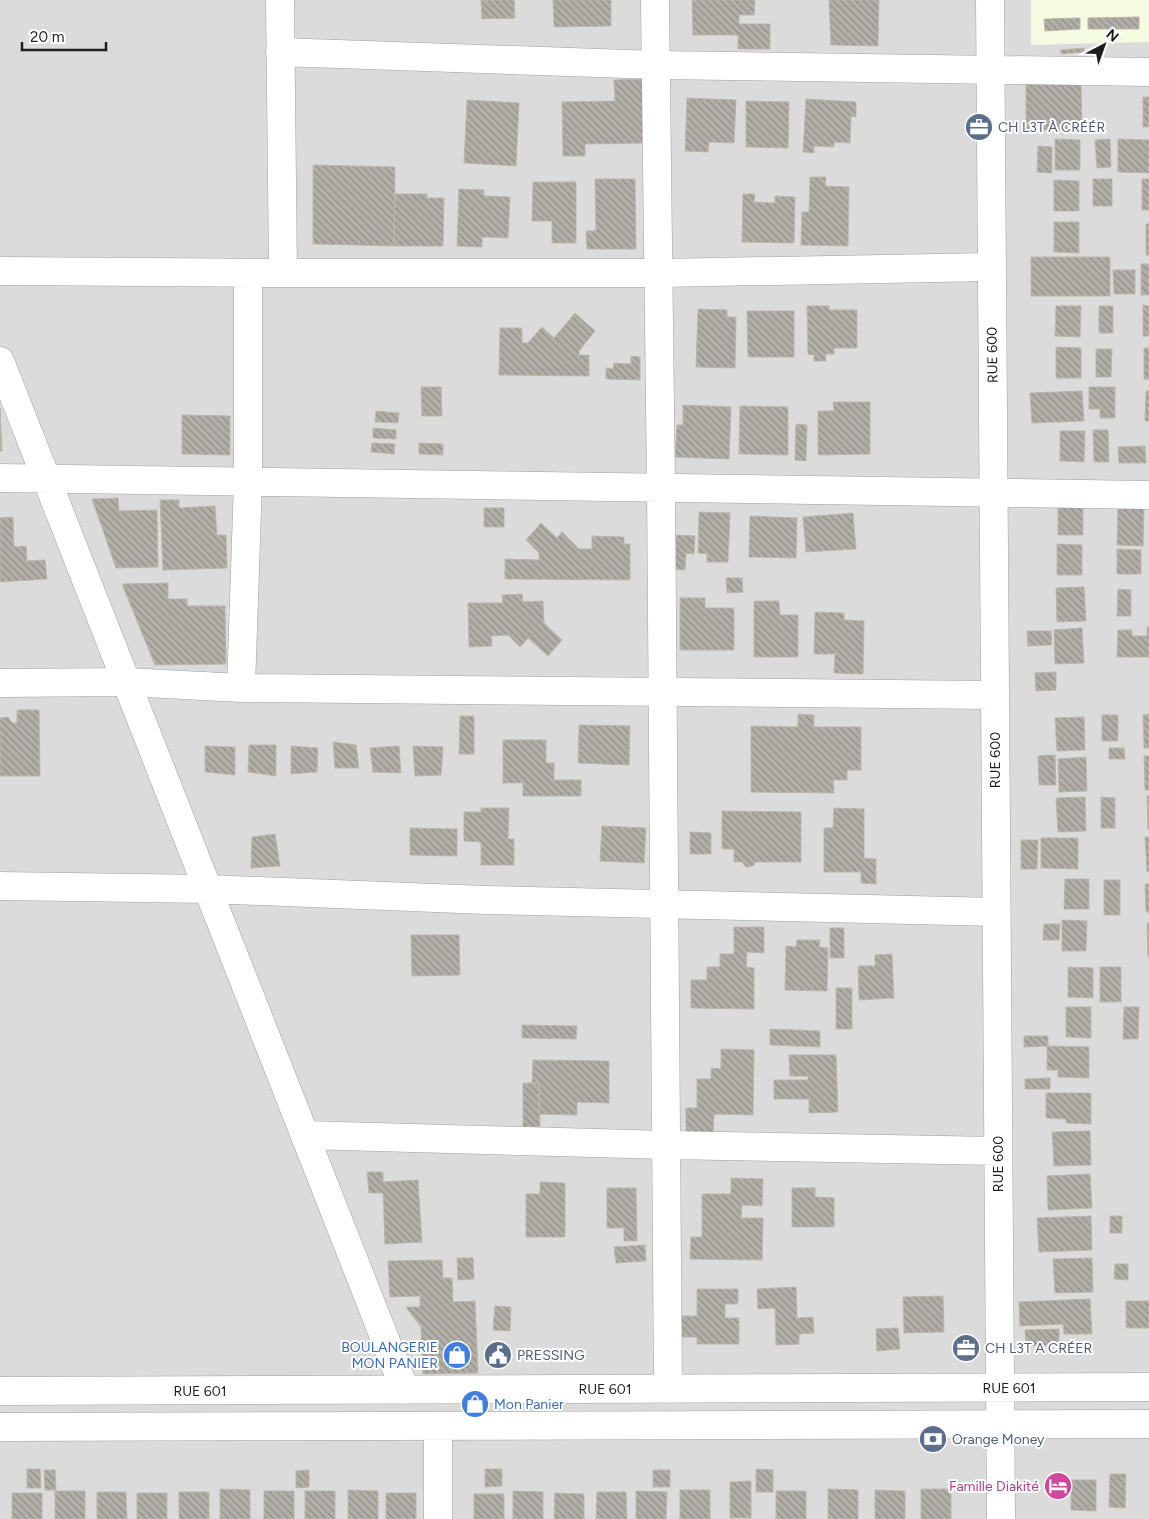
<svg xmlns="http://www.w3.org/2000/svg" width="1149" height="1519" viewBox="0 0 1149 1519" font-family="Figtree,sans-serif">
  <style>
    .residential { fill: #dcdbdb }
    .education { fill: #f5fbe1 }
    .building { fill: url(#building-back-hatch); stroke: #bdb7a9 }
    .lines { fill: none; stroke-linecap: round; stroke-linejoin: round }
    .minor-casing { stroke: #9f9f9f; stroke-width: 29 }
    .minor { stroke: #fff; stroke-width: 28 }
    .labels { text-anchor: middle; stroke-width: 4; stroke-linejoin: round; paint-order: stroke }
    .service-label { font-size: 14px; fill: #4e5e75; stroke: #fff; text-anchor: start }
    .street-label { font-size: 14px; fill: #1e1e1e; stroke: #fff }
    .shop-label { font-size: 14px; fill: #366cbe; stroke: #fff; text-anchor: end }
    .hotel-label { font-size: 14px; fill: #b23c85; stroke: #fff; text-anchor: end }
  </style>
  <defs>
    <pattern id="building-back-hatch" width="6" height="6" patternUnits="userSpaceOnUse" patternTransform="scale(1.25)"><rect width="6" height="6" fill="#b2afa8"/><path d="M-1 5l2 2M0 0l6 6M5-1l2 2" fill="none" stroke="#908e88"/></pattern>
  </defs>
  <rect width="100%" height="100%" fill="#eeede5"/>
  <path class="residential" d="M0 0H1149V1519H0Z"/>
  <path class="education" d="M1031 0H1149V42L1031 45Z"/>
  <path class="building" d="M481 0H514L515 18 482 19Z
    M553 0H611V26L554 27Z
    M692 0H755L754 15H739V24H770V49H738V35H693Z
    M829 0H879L878 46 831 45Z
    M1139 17V29H1088V18Z
    M1080 18V29L1045 31 1044 19Z
    M1084 48V52L1061 54V50Z
    M643 79 645 143 585 144V156H563L562 102 615 101 614 80Z
    M1026 83H1081L1082 130H1026Z
    M1143 97H1149V127H1143Z
    M687 98 736 100 734 143 709 142 708 152 685 151Z
    M806 99 856 102V117L851 116 850 143 834 142V147L814 146V153L803 152Z
    M467 100 519 103 516 166 464 163Z
    M746 101 789 102 788 148 746 147Z
    M1055 139 1080 140V170H1055Z
    M1110 139 1111 167 1097 168 1095 140Z
    M1118 139 1149 140V173L1118 172Z
    M1038 146 1052 147V173L1037 172Z
    M313 165 395 167 394 246 313 244Z
    M810 177H826L825 186 849 187 848 246 801 245 802 212H809Z
    M595 179H635L636 249H587L586 231H596Z
    M1093 179H1112V206H1093Z
    M1142 179H1149V210H1142Z
    M1054 180 1079 181V211H1054Z
    M533 182H576V243H552V221H532Z
    M459 189 484 190V196L510 197 508 238 482 237V247L457 246Z
    M395 194H427V198H444L443 246H394Z
    M743 194H755L754 202 775 203V196L795 197 794 243 742 242Z
    M1054 222H1079V253L1054 252Z
    M1146 224H1149V255H1146Z
    M1031 257H1110V296H1031Z
    M1141 264H1149V295H1141Z
    M1113 270H1135V294H1114Z
    M1143 305 1149 306V336H1143Z
    M807 306H829V310H857V348H834V354H825L826 361H814V355L808 354Z
    M1056 306H1081L1080 337 1055 336Z
    M1099 306H1113V333H1099Z
    M698 309 727 310V317H736L735 368 696 367Z
    M747 311H794V357H748Z
    M575 313 595 331 579 351V355H589V376L499 375 500 328H522V343H528L542 327 554 338Z
    M1056 347 1081 348V378H1056Z
    M1144 348H1149V379H1144Z
    M1096 349H1112L1111 377H1096Z
    M631 356 640 357V380L606 379V368L613 369 614 363 631 364Z
    M421 387H441L442 416H422Z
    M1089 387H1115V418H1100V409H1089Z
    M1082 391 1084 421 1032 423 1030 393Z
    M1146 391H1149V421H1145Z
    M833 402H870V454L818 455V411H834Z
    M683 405 731 407 729 459 675 457 677 425H683Z
    M740 406 788 407V455L739 454Z
    M0 408 2 451H0Z
    M376 411 399 413 398 423 375 422Z
    M182 415 230 416V455L182 454Z
    M796 424 807 425 806 461 795 460Z
    M373 428 396 430V439L373 438Z
    M1093 430H1108L1109 462H1094Z
    M1060 431H1085L1084 462 1060 461Z
    M372 443 395 444 394 454 371 452Z
    M419 443 443 444V455L419 454Z
    M1145 446 1146 463H1119L1118 447Z
    M118 498 119 511 157 510 158 567 116 568 92 499Z
    M160 500H179V508L215 506 217 535H226L227 568 163 570Z
    M1058 504H1083V535H1058Z
    M1118 506H1144L1143 546 1117 545Z
    M484 508H504V527H484Z
    M699 512 730 513 728 562H707V554L698 553Z
    M853 513 856 549 806 552 803 517Z
    M750 516 797 518 796 558 749 557Z
    M13 517 14 547 26 546 27 561 45 560 47 579 0 582V518Z
    M541 523 557 538 562 532 579 549H592V536L624 537V544H630V580L505 579V559L539 560V553L526 540Z
    M674 535 695 536 694 554 686 553 685 570 672 569Z
    M1057 544 1082 545V575H1057Z
    M1117 549 1141 550V574H1117Z
    M726 578H742L743 592 727 593Z
    M168 583V599H187V606H225L226 664 155 665 122 584Z
    M1084 587 1086 621 1057 622 1056 588Z
    M1118 589 1131 590V616H1117Z
    M522 594 523 602 543 601 544 623 562 640 548 656 528 638 520 647 508 635 491 636 492 646 469 647 468 603H503L502 595Z
    M680 598H705V608H734V650H680Z
    M754 601H779L780 615H798V657H754Z
    M815 612 844 613V620L864 621 863 674 834 673 835 654H814Z
    M1147 627H1149V657H1117L1118 630H1132V636H1147Z
    M1082 628 1084 663 1055 664 1054 630Z
    M1027 631H1051L1052 645 1028 646Z
    M1056 672V690L1036 691 1035 673Z
    M17 710H39L40 776H0V718L8 717 12 723H17Z
    M798 714 814 715V727H861V770H847V780H833L834 793 751 792V726L798 727Z
    M1149 714V748H1144L1143 715Z
    M1102 715H1118V741H1102Z
    M460 716H474V754H459Z
    M1084 717 1085 750 1057 751 1055 718Z
    M579 725 630 726 629 765 578 763Z
    M503 740H546V763H554V780H581V796H523V783H503Z
    M333 742 356 745 359 768H335Z
    M249 745H276V776L248 772Z
    M205 746 235 747V775L205 772Z
    M291 746 318 748 317 772 291 774Z
    M399 746 401 773 373 772 370 748Z
    M413 746 443 747 441 775 415 776Z
    M1109 748H1124L1125 759H1109Z
    M1055 755 1056 785H1039L1038 756Z
    M1144 756H1149V790H1145Z
    M1086 757 1087 791 1059 792 1058 759Z
    M1147 796H1149V830H1148Z
    M1085 797 1086 831 1058 832 1056 798Z
    M1101 797 1115 798V828H1101Z
    M481 808H509L508 839H514V865H481V842L464 841V812H481Z
    M834 808 864 809V858L876 859V884L861 883V872H824V828H833Z
    M722 811 801 812V862H755L754 865 748 867H746L742 862H734V849H722Z
    M602 826 646 828 644 863 600 861Z
    M410 828 457 829V856L410 855Z
    M690 832 711 833V854H690Z
    M275 834 280 866 251 868 252 837Z
    M1145 837H1149V871L1147 872Z
    M1041 838H1078V869L1041 868Z
    M1021 840H1038L1037 869H1021Z
    M1065 879H1089V909H1064Z
    M1104 880H1120V915H1104Z
    M1145 884H1149V912H1146Z
    M1062 920 1087 921 1086 951H1062Z
    M1147 923H1149V957H1148Z
    M1044 924H1060L1059 940H1043Z
    M734 927H764V953L747 952 746 967 754 968V1009L691 1008V980H707V967H720V954H734Z
    M830 928H844V958H830Z
    M411 935H459L460 975 412 976Z
    M797 940H820L819 947 828 948 827 991 785 990 786 946 796 947Z
    M892 954 894 998 859 1000 858 966H875V955Z
    M1068 967 1093 968V998L1068 997Z
    M1100 967H1121V1002H1100Z
    M836 988H852V1029H836Z
    M1066 1007H1091V1038L1066 1037Z
    M1124 1007H1139L1138 1039H1123Z
    M522 1025 577 1026 576 1039 522 1038Z
    M770 1029 820 1031V1047L770 1045Z
    M1024 1036H1048V1046L1024 1047Z
    M1047 1046 1089 1047V1078L1058 1077V1070H1047Z
    M721 1049 754 1050 753 1115 714 1114 713 1134 686 1133V1108H697V1079H711V1068L721 1069Z
    M789 1055H836L838 1112 809 1113V1099H774V1080H808V1076H790Z
    M533 1060 609 1061V1103L577 1102V1115L539 1114V1083H532Z
    M1050 1078V1089H1025V1079Z
    M523 1083H539L540 1127H523Z
    M1046 1093H1091V1124L1066 1123V1119L1046 1118Z
    M1090 1131 1091 1165 1054 1166 1052 1132Z
    M367 1172H383V1182L418 1180 422 1242 385 1244 383 1193H369Z
    M1090 1174 1092 1208 1048 1210 1047 1176Z
    M731 1178 763 1179 762 1206 742 1205 741 1218H763L762 1260 690 1259 691 1237H702V1194H731Z
    M540 1182 565 1183V1237H526V1194H540Z
    M607 1188H636L637 1241H624V1228H607Z
    M792 1188H815V1197L834 1198V1227H792Z
    M1091 1216 1092 1250 1039 1252 1037 1218Z
    M1110 1216H1122V1233H1110Z
    M645 1245 646 1261 616 1263 614 1247Z
    M457 1258H473L474 1279 458 1280Z
    M1092 1258 1093 1292 1055 1293 1053 1259Z
    M442 1260 443 1278H452L453 1302 475 1301 478 1373 423 1374 421 1327 406 1307H420V1296L390 1297 388 1261Z
    M1115 1264H1128V1280L1114 1279Z
    M796 1287 797 1318 813 1317 814 1333 799 1334V1344L776 1345 775 1308 758 1309 757 1289Z
    M697 1289H738V1304H725V1318H739V1344H697V1337H680V1316H697Z
    M943 1296 944 1332 904 1333 903 1297Z
    M1090 1299 1092 1334H1064L1063 1324 1020 1326 1019 1302Z
    M1126 1301H1149V1328H1126Z
    M495 1306 511 1307 510 1331 493 1330Z
    M898 1328 900 1349 877 1351 876 1329Z
    M1059 1329V1345L1026 1346 1025 1330Z
    M27 1469H40L41 1488H27Z
    M485 1469H502V1486L485 1487Z
    M756 1469 773 1470V1492H756Z
    M44 1470H55L56 1490H45Z
    M309 1470V1487L296 1488V1471Z
    M653 1470H670V1487H653Z
    M1110 1474H1126L1125 1508 1109 1507Z
    M1071 1480H1096V1511L1071 1510Z
    M751 1481V1518H730V1482Z
    M220 1489 250 1490V1519H220Z
    M828 1489 858 1490V1519H828Z
    M921 1489H951V1519H921Z
    M348 1490 378 1491V1519H348Z
    M680 1490H710V1519H680Z
    M875 1490 905 1491V1519H875Z
    M55 1491H85V1519H55Z
    M264 1491H294V1519H264Z
    M305 1491H335V1519H305Z
    M513 1491 543 1492V1519H513Z
    M636 1491 667 1492 666 1519H636Z
    M776 1491H806V1519H776Z
    M97 1492H126L127 1519H97Z
    M179 1492H209V1519H179Z
    M597 1492H626L627 1519H596Z
    M12 1493H42V1519H12Z
    M137 1493H167V1519H137Z
    M386 1493H416V1519H386Z
    M555 1493 584 1494V1519H554Z
    M474 1494H504V1519H474Z"/>
  <g class="lines">
    <defs>
      <path id="minor" d="M280 0 283 273
        M655 0 661 487 668 1389
        M990 0 1001 1519
        M280 52 656 65 1149 72
        M0 271 283 273H659L991 267
        M0 361 405 1390
        M0 478 1149 495
        M0 683 127 682 241 688 995 695
        M241 688 248 482V273
        M0 886 208 889 485 900 996 912
        M305 1135 666 1145 998 1151
        M0 1391 1149 1387
        M438 1426V1519
        M0 1427 1149 1424"/>
    </defs>
    <use href="#minor" class="minor-casing"/>
    <use href="#minor" class="minor"/>
  </g>
  <defs>
    <symbol id="office-disc" viewBox="-11 -11 22 22"><circle r="9.5" fill="#5c6f8a" stroke="#fff"/><path d="M-6-3h4V-5.5h4V-3h4V5H-6ZM-1-4.5V-3h2v-1.5ZM-6 0V1H6V0Z" fill="#fff"/></symbol>
    <symbol id="shop-disc" viewBox="-11 -11 22 22"><circle r="9.5" fill="#3f7fe0" stroke="#fff"/><path d="M-5-2.5h2.3a2.7 3.5 0 0 1 5.4 0H5L5.5 6h-11ZM-1.5-2.5h3a1.5 2.3 0 0 0-3 0Z" fill="#fff"/></symbol>
    <symbol id="civic-disc" viewBox="-11 -11 22 22"><circle r="9.5" fill="#5c6f8a" stroke="#fff"/><path d="M-.6-6.5H3V-4.5H.6V-3L4-1V1h2V6H-6V1h2V-1L-.6-3ZM-1.2 2.5V6h2.4V2.5Z" fill="#fff"/></symbol>
    <symbol id="bank-disc" viewBox="-11 -11 22 22"><circle r="9.5" fill="#5c6f8a" stroke="#fff"/><path d="M-6-4H6V4H-6ZM0-2.3a2.3 2.3 0 1 0 0 4.6a2.3 2.3 0 1 0 0-4.6Z" fill="#fff"/></symbol>
    <symbol id="hotel-disc" viewBox="-11 -11 22 22"><circle r="9.5" fill="#d1479c" stroke="#fff"/><path d="M-6-4.5h1.5V1H6V5H4.5V3h-9V5H-6ZM-4 0a1.8 1.8 0 1 1 3.6 0ZM.5 0V-2.5h3Q6-2.5 6 0Z" fill="#fff"/></symbol>
  </defs>
  <g fill-rule="evenodd">
    <use href="#office-disc" x="963" y="111" width="32" height="32"/>
    <use href="#office-disc" x="950" y="1332" width="32" height="32"/>
    <use href="#shop-disc" x="441" y="1339" width="32" height="32"/>
    <use href="#civic-disc" x="482" y="1339" width="32" height="32"/>
    <use href="#shop-disc" x="459" y="1388" width="32" height="32"/>
    <use href="#bank-disc" x="917" y="1423" width="32" height="32"/>
    <use href="#hotel-disc" x="1042" y="1470" width="32" height="32"/>
  </g>
  <g class="labels">
    <g class="service-label">
      <text x="998" y="132">CH L3T À CRÉÉR</text>
      <text x="985" y="1353">CH L3T A CRÉER</text>
      <text x="517" y="1360">PRESSING</text>
      <text x="952" y="1444">Orange Money</text>
    </g>
    <g class="street-label">
      <text transform="translate(992 355) rotate(-91)" y="5">RUE 600</text>
      <text transform="translate(995 760) rotate(-90)" y="5">RUE 600</text>
      <text transform="translate(998 1164) rotate(-90)" y="5">RUE 600</text>
      <text x="1009" y="1393">RUE 601</text>
      <text x="605" y="1394">RUE 601</text>
      <text x="200" y="1396">RUE 601</text>
    </g>
    <g class="shop-label">
      <text x="438" y="1352">BOULANGERIE<tspan x="438" dy="16">MON PANIER</tspan></text>
      <text x="494" y="1409" text-anchor="start">Mon Panier</text>
    </g>
    <g class="hotel-label">
      <text x="1039" y="1491">Famille Diakité</text>
    </g>
  </g>
  <g transform="translate(1104 45) rotate(41)" stroke="#ffffff" stroke-width="4" paint-order="stroke">
  <path d="M0-4L9 19L0 12L-9 19Z" fill="#1e1e1e"/>
  <text y="-8" font-size="14" font-weight="bold" text-anchor="middle" fill="#1e1e1e">N</text>
  </g>
  <path d="M22 42v8h84v-8" fill="none" stroke="#1e1e1e" stroke-width="2.5"/>
  <text x="30" y="42" font-size="15" fill="#1e1e1e" stroke="#ffffff" stroke-width="4" paint-order="stroke">20 m</text>
</svg>
